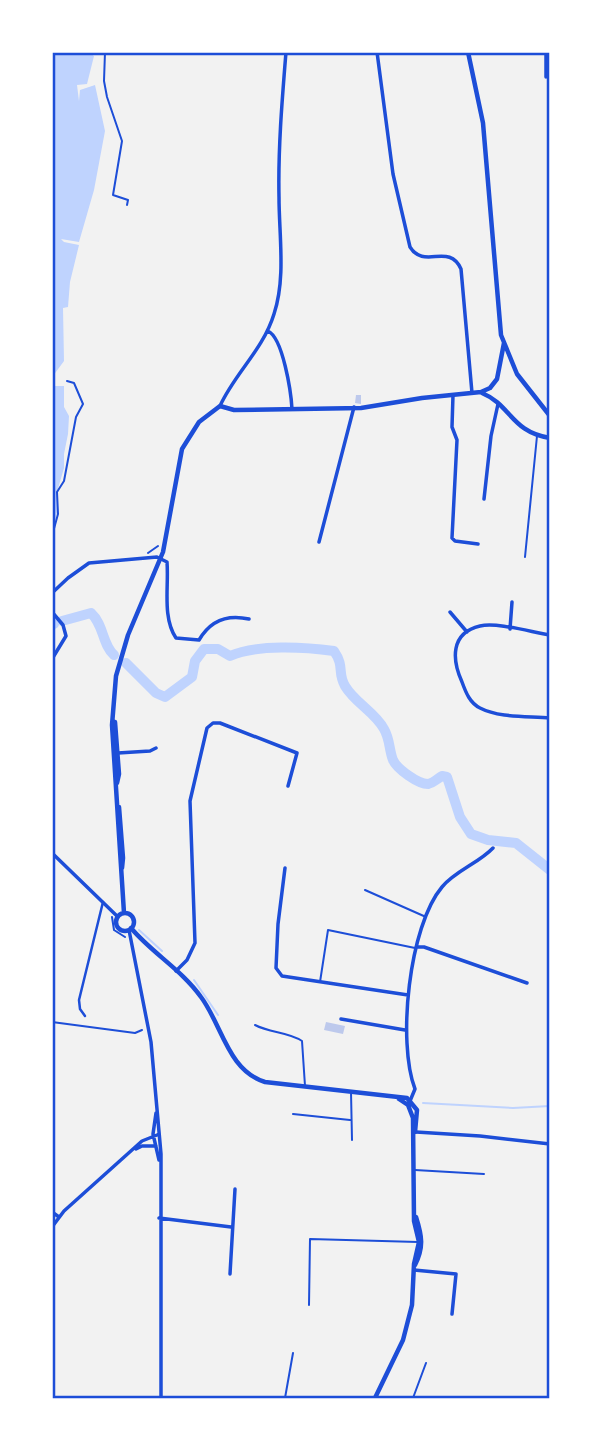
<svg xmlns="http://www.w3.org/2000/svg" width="602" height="1451" viewBox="0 0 602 1451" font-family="'Alegreya Sans',sans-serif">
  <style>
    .water { fill: #bfd3fe }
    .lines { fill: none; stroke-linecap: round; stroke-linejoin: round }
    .stream { stroke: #bfd3fe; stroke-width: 2 }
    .river { stroke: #bfd3fe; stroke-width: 10 }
    .building { fill: #bdc9ec }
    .path { stroke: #1d4ed8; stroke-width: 2 }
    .service { stroke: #1d4ed8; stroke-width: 2 }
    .pedestrian { stroke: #1d4ed8; stroke-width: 2.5 }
    .minor { stroke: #1d4ed8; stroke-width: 3.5 }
    .tertiary { stroke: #1d4ed8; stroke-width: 4.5 }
    .neatline { fill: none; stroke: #1d4ed8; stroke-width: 2.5 }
  </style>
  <rect width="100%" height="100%" fill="#f2f2f2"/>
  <path class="water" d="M53 52 90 53 94 56 87 84 77 85 79 101 80 90 95 85 105 131 94 190 79 242 61 239 64 242 79 245 70 282 68 307 63 308 64 361 53 376Z
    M53 386H64V407L69 416 68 434 64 454V468L57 492 58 508 53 530Z"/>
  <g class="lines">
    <path class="stream" d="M139 930 162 951
      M194 980 218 1015
      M423 1103 513 1108 550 1106"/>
    <path class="river" d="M62 621 91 613C104 625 102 644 114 655
      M52 624H54
      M126 663 156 693 165 697 192 677 195 661 204 649H218L230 656C257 644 305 647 334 651 345 667 337 672 345 686 355 703 375 712 384 729 390 739 389 750 393 760 397 769 418 784 428 784 433 783 437 779 442 776L447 777 460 817 471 834 488 840 516 843 550 870"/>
  </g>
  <path class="building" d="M356 395H361V404L355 403Z
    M326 1022 345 1026 343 1034 324 1030Z"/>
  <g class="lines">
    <path class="path" d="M105 52 104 81 107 97 122 141 113 195 128 200 127 205
      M52 536 58 514 57 492 64 481 76 417 83 404 74 383 67 381
      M148 553 158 546
      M112 917 114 930 125 937
      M52 1022 135 1033 142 1030"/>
    <path class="service" d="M525 557 537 436
      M365 890 426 917
      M320 982 328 930 415 948
      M255 1025C270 1033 289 1032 302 1041L305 1086
      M351 1092 352 1140
      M293 1114 350 1120
      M415 1170 484 1174
      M309 1305 310 1239 418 1242
      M285 1398 293 1353
      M413 1398 426 1363"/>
    <path class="pedestrian" d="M85 1016 80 1009 79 1000 103 902"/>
    <path class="minor" d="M377 52 393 174 410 247C424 270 449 242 461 269L472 393
      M546 52V77
      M268 331C283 338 291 392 292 409
      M453 395 452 427 457 440 452 538 455 541 478 544
      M220 406C235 373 263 350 274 314 286 278 279 235 279 197 278 149 282 101 286 52
      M484 499 491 436 498 404
      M319 542 354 407
      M52 593 68 578 89 563 157 557 167 562C169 586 162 617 176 638L199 640C210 621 227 614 249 619
      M52 612 63 625 66 636 52 659
      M450 612 467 632
      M510 629 512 602
      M550 635C531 632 497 622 480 626 450 633 452 660 462 682 466 693 470 703 480 708 499 718 528 716 550 718
      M118 753 150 751 156 748
      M52 853 118 917
      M285 868 278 924 276 968 282 976 408 995
      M129 930 151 1042 161 1154V1398
      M416 947H424L527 983
      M176 971 187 960 195 943 190 801 207 728 213 723H220L297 753 288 786
      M341 1019 405 1030
      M410 1101 415 1089C397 1042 409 926 442 887 455 871 479 863 493 848
      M156 1113 153 1134 159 1160
      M416 1132 480 1136 550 1144
      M136 1149 142 1146H156
      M52 1212 59 1217
      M159 1218 231 1227
      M52 1227 64 1211 142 1141 157 1135
      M414 1270 456 1274 452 1314
      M230 1274 235 1189"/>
    <path class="tertiary" d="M468 52 483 123 501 335 517 374 550 416
      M482 393C511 405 511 432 550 438
      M115 722 119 774 117 783
      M119 807 123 858 122 868
      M124 913 112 725 116 676 128 635 163 552 182 449 199 422 220 406 234 410 361 408 422 398 481 392 490 388 497 379 504 343
      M116 922a9 9 0 1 1 18 0a9 9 0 1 1-18 0Z
      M131 928C152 953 182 970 201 997 222 1025 228 1071 265 1082L407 1098 417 1110 415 1132
      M415 1265C424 1247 422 1236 416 1217
      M375 1398 403 1340 412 1305 414 1264 419 1242 414 1221 413 1118 408 1105 399 1099"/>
  </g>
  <rect width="602" height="1451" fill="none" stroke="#ffffff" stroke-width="108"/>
  <rect x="54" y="54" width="494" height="1343" class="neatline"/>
</svg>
